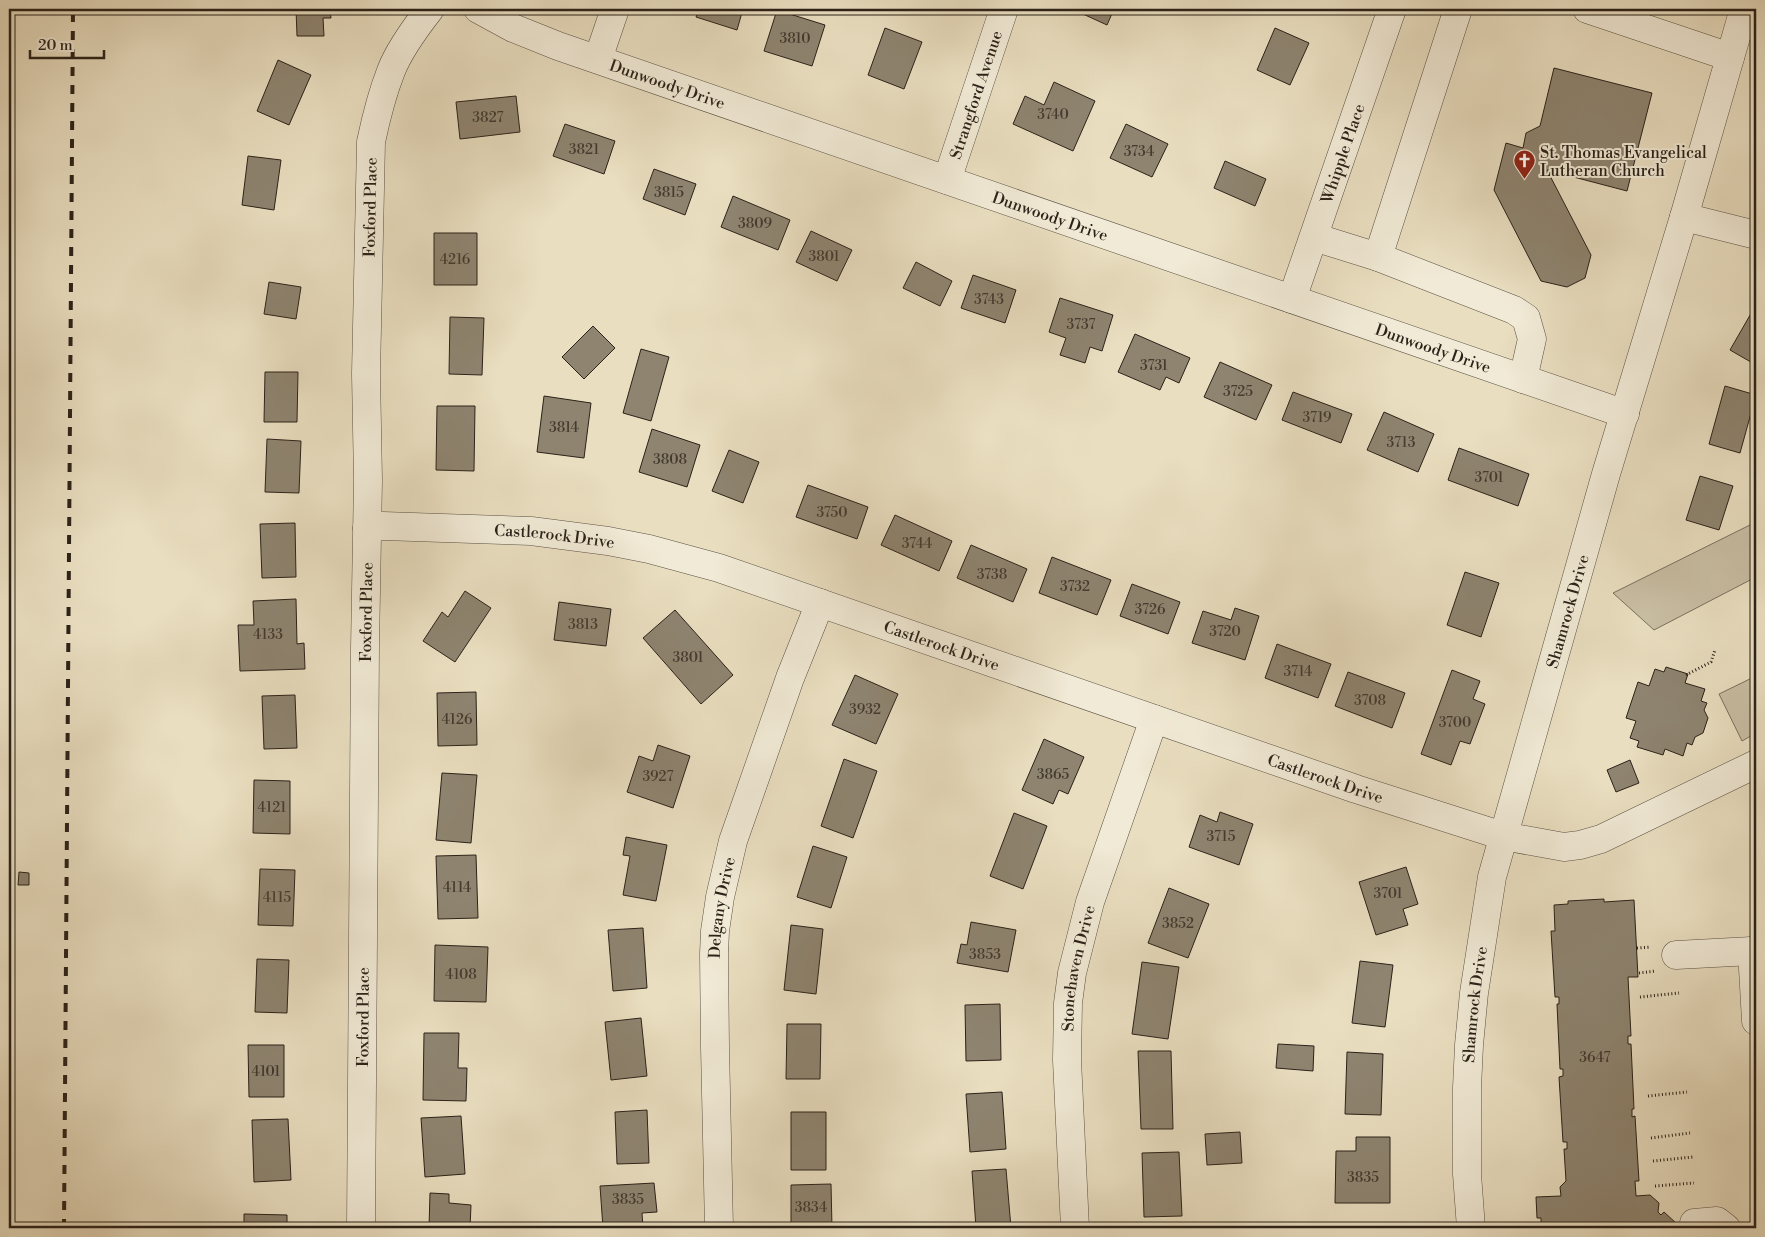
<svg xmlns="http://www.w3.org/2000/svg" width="1765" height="1237" viewBox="0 0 1765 1237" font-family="'Libre Bodoni',serif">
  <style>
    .green { fill: #c9bea4; stroke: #7a705e }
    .building { fill: #8e8470; stroke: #2b2219 }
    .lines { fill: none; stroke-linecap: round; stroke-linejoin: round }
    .minor-casing { stroke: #5a5143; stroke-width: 29 }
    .path { stroke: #2b2219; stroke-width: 3; stroke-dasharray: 1 2.5; stroke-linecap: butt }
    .minor { stroke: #f1ead6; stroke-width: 28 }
    .rail { stroke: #2b2219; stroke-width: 4; stroke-dasharray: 9 9; stroke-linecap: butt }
    .labels { text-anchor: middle; stroke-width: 4; stroke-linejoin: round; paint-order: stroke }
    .number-label { font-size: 14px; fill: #443a2f }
    .street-label { font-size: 16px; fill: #2b2219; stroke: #f1ead6 }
    .poi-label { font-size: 16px; fill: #2b2219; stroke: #f1ead6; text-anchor: start }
  </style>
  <rect width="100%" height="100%" fill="#e9dec0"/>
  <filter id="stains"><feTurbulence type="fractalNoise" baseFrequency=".004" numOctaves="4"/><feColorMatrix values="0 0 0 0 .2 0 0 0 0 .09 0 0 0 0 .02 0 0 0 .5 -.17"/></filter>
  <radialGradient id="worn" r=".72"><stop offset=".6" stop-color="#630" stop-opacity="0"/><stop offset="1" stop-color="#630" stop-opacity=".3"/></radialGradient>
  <path class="green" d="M1756 522V577L1654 630 1613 593Z
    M1756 676V733L1742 741 1719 694Z"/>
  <path class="building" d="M296 9H330L331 18H323L324 36H297Z
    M699 9H743L737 30 696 17Z
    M1072 9H1114L1107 25Z
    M777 10 825 25 812 66 764 51Z
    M885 28 922 42 904 89 868 75Z
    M1275 28 1309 43 1290 85 1257 70Z
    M278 60 311 75 289 125 257 111Z
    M1554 68 1652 93 1627 191 1547 170 1591 255 1585 278 1567 287 1541 281 1494 190 1506 143 1523 148 1526 133 1540 126Z
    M1054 82 1095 101 1073 151 1013 124 1025 96 1044 105Z
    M516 96 520 132 460 139 456 102Z
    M565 124 615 141 604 174 553 156Z
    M1126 124 1168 144 1152 177 1110 158Z
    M248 156 281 160 274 210 242 205Z
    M1225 161 1266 179 1255 206 1214 188Z
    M654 169 696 184 685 215 643 199Z
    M733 196 790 220 778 250 721 227Z
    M811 231 852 250 837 281 796 262Z
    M434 233H477V285H434Z
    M916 262 952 281 940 306 903 288Z
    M973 275 1016 290 1005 323 961 308Z
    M269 282 301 287 296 319 264 314Z
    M1060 298 1113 315 1102 351 1090 347 1085 363 1060 355 1066 338 1049 332Z
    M1753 310 1756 312V365L1730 350Z
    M450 317 484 318 482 375 449 374Z
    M593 326 615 348 584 379 562 357Z
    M1135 334 1190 358 1179 383 1166 377 1160 390 1118 372Z
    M641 349 669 357 651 421 623 413Z
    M1220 362 1272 385 1256 420 1204 397Z
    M265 372H298L297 422H264Z
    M1725 386 1756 395 1740 453 1709 444Z
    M1293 392 1352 414 1341 443 1282 420Z
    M544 396 591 403 584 458 537 452Z
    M437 406H475L474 471 436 470Z
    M1384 412 1434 434 1418 472 1367 450Z
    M652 429 700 445 687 487 639 472Z
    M267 439 301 441 299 493 265 492Z
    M1459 448 1529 474 1518 506 1448 480Z
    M729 450 759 462 743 503 712 491Z
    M1700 476 1733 486 1719 530 1686 520Z
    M808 485 868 507 857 539 796 517Z
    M895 515 952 541 939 571 881 545Z
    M295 523 296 577 262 578 260 524Z
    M971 545 1027 569 1013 602 957 578Z
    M1052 557 1111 580 1097 615 1039 593Z
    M1465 572 1499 583 1481 637 1447 625Z
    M1132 584 1180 602 1168 634 1120 616Z
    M465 591 491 608 455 662 423 641 442 612 448 617Z
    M296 599 297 644 304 643 305 669 240 671 238 625H254L253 601Z
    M559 602 611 609 606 646 554 640Z
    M1235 608 1259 616 1245 660 1192 643 1203 611 1231 620Z
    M675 610 733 675 701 704 643 638Z
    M1277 644 1331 664 1318 698 1265 678Z
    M1666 667 1688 674 1685 683 1705 689 1701 701 1707 703 1704 710 1708 718 1703 733 1695 737 1692 745 1687 743 1683 756 1665 749 1663 755 1637 747 1639 741 1630 738 1636 721 1626 718 1638 682 1649 686 1655 669 1664 672Z
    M1452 670 1480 681 1473 699 1485 704 1470 744 1460 741 1451 765 1421 754Z
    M1348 672 1405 693 1392 728 1335 706Z
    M855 675 898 694 876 744 832 725Z
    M476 692 477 745 438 746 437 693Z
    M295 695 297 748 264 749 262 696Z
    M1044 739 1084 757 1068 794 1059 790 1053 804 1022 790Z
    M658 745 690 756 673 808 627 792 639 756 653 761Z
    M844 759 877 771 853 838 821 826Z
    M1630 760 1639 783 1616 792 1607 770Z
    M442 773 477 775 471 843 436 840Z
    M254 780 290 781V834L253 833Z
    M1220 812 1253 824 1239 865 1189 847 1200 815 1217 822Z
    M1014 813 1047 826 1023 889 990 876Z
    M626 837 667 845 656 901 623 895 630 856 623 855Z
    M813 846 847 857 831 908 797 897Z
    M476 855 478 918 438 919 436 856Z
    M1406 867 1418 904 1403 909 1408 925 1376 935 1359 882Z
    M260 869 295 870 293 926 258 925Z
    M19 872 29 873V885H18Z
    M1169 888 1209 904 1188 958 1148 943Z
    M1604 899V902L1634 900 1638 977H1628L1631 1036H1628V1044H1631L1634 1109H1632V1117L1635 1116 1639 1181H1635L1636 1196 1650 1195 1659 1203 1658 1212 1661 1215 1664 1212 1677 1224 1673 1228H1539H1541V1218H1537L1536 1197 1561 1196 1560 1187 1566 1181 1564 1149H1567V1142H1563L1559 1077 1563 1076V1069H1560L1557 1004H1559V997H1555L1551 931H1555L1554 905 1568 904V901Z
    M971 922 1016 930 1008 972 957 963 961 944 967 945Z
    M791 925 823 929 816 994 784 990Z
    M643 928 647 988 613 991 608 930Z
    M435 945 488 947 486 1002 434 1001Z
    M257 959 289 960 287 1013 255 1012Z
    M1360 961 1393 965 1385 1027 1352 1023Z
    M1142 962 1179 967 1168 1039 1132 1034Z
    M1000 1004 1001 1060 966 1061 965 1005Z
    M641 1018 647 1076 611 1080 605 1022Z
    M787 1024H821L820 1079H786Z
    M424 1033H459L458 1068H467L466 1101 423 1100Z
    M1278 1044 1314 1046 1313 1071 1276 1068Z
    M248 1045H284V1097H249Z
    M1138 1051H1171L1173 1129H1141Z
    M1347 1052 1383 1054 1381 1115 1345 1114Z
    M1002 1092 1006 1149 970 1152 966 1094Z
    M647 1110 649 1163 617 1164 615 1112Z
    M791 1112H826V1170H791Z
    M461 1116 465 1174 425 1177 421 1118Z
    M288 1119 291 1180 254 1182 252 1120Z
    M1240 1132 1242 1163 1207 1165 1205 1134Z
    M1356 1137H1390V1203H1335L1336 1151H1356Z
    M1179 1152 1182 1216 1144 1217 1142 1153Z
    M1006 1169 1011 1228H976L972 1171Z
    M654 1183 657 1212 642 1213 643 1228H603L600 1186Z
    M831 1184 832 1228H791V1185Z
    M430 1193 449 1194V1203L471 1205 470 1228H429Z
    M244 1214 287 1215V1228H244Z
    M1393 1224V1228H1356V1227Z
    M1261 1225V1228H1225Z"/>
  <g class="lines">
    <defs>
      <g id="minor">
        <path id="s1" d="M478 9 513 28 558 46 1625 414"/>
        <path d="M1458 9 1378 257 1514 310 1526 318 1532 339 1523 379"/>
        <path d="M1587 9 1730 57"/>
        <path d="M598 59 615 9"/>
        <path id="s2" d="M947 180 1004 9"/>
        <path d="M1684 217 1756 235"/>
        <path d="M1314 237 1378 257"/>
        <path id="s3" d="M1292 299 1392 9"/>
        <path id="s4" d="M367 528 383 526 531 531 608 541 649 549 719 568 1356 789 1503 836 1564 847 1580 845 1601 839 1756 764"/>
        <path d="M1756 951H1752L1756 1021"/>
        <path d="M1676 955 1752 951"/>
        <path d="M1694 1223 1717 1221 1726 1228"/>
        <path id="s5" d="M361 1228 365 648 368 480 366 374 371 142C376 118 382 94 391 71 399 50 416 27 430 9"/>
        <path id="s6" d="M719 1228 715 1047 714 954 715 931 720 897 733 841 790 678 820 603"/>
        <path id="s7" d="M1075 1228 1067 1060 1068 1003 1072 973 1090 902 1154 719"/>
        <path id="s8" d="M1471 1228 1467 1174V1088L1469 1045 1474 993 1492 877 1606 474 1684 217 1744 9"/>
      </g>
    </defs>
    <use href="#minor" class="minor-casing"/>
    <path class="path" d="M1686 675 1711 662 1715 650
      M1637 948 1651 947
      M1639 973 1656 971
      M1640 997 1679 993
      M1648 1096 1687 1092
      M1651 1138 1690 1133
      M1653 1161 1693 1157
      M1655 1186 1694 1183"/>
    <use href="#minor" class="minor"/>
    <path class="rail" d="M64 1228 73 9"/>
  </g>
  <defs>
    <symbol id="church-pin" viewBox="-11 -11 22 30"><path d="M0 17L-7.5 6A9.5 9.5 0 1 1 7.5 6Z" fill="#8f2418" stroke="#f1ead6"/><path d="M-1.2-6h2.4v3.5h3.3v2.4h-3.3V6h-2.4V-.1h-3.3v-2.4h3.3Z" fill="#fff"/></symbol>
  </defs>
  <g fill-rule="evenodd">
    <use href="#church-pin" x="1512" y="148" width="25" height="34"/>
  </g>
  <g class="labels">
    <g class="number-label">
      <text x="795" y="43">3810</text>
      <text x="1053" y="119">3740</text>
      <text x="488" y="122">3827</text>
      <text x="584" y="154">3821</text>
      <text x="1139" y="156">3734</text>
      <text x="669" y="197">3815</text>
      <text x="755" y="228">3809</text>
      <text x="824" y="261">3801</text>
      <text x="455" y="264">4216</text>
      <text x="989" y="304">3743</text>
      <text x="1081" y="329">3737</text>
      <text x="1154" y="370">3731</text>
      <text x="1238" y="396">3725</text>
      <text x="1317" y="422">3719</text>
      <text x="564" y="432">3814</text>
      <text x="1401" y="447">3713</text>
      <text x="670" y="464">3808</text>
      <text x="1489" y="482">3701</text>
      <text x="832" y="517">3750</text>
      <text x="917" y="548">3744</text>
      <text x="992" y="579">3738</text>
      <text x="1075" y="591">3732</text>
      <text x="1150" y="614">3726</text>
      <text x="583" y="629">3813</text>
      <text x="1225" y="636">3720</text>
      <text x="268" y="639">4133</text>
      <text x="688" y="662">3801</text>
      <text x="1298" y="676">3714</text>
      <text x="1370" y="705">3708</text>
      <text x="865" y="714">3932</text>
      <text x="457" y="724">4126</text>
      <text x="1455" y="727">3700</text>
      <text x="1053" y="779">3865</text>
      <text x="658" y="781">3927</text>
      <text x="272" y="812">4121</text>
      <text x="1221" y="841">3715</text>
      <text x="457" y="892">4114</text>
      <text x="1388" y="898">3701</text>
      <text x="277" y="902">4115</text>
      <text x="1178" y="928">3852</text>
      <text x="985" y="959">3853</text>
      <text x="461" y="979">4108</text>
      <text x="1595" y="1062">3647</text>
      <text x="266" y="1076">4101</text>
      <text x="1363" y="1182">3835</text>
      <text x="628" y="1204">3835</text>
      <text x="811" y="1212">3834</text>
    </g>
    <g class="street-label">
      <text dy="6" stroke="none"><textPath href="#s1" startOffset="204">Dunwoody Drive</textPath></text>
      <text dy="6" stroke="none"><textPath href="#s2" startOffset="90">Strangford Avenue</textPath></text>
      <text dy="6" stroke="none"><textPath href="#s3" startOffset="154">Whipple Place</textPath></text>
      <text dy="6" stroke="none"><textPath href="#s5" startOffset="1021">Foxford Place</textPath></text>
      <text dy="6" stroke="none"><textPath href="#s1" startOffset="609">Dunwoody Drive</textPath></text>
      <text dy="6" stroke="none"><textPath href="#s1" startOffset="1014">Dunwoody Drive</textPath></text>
      <text dy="6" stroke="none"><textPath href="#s4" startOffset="188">Castlerock Drive</textPath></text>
      <text dy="6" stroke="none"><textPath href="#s5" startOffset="616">Foxford Place</textPath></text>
      <text dy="6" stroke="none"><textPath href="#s8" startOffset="629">Shamrock Drive</textPath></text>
      <text dy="6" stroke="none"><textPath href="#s4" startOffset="592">Castlerock Drive</textPath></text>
      <text dy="6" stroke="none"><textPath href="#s4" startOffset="998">Castlerock Drive</textPath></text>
      <text dy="6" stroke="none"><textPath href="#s6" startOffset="321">Delgany Drive</textPath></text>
      <text dy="6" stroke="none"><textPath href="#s7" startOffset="261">Stonehaven Drive</textPath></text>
      <text dy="6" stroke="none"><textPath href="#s8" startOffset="224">Shamrock Drive</textPath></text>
      <text dy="6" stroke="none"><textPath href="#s5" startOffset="211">Foxford Place</textPath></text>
    </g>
    <g class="poi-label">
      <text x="1540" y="158">St. Thomas Evangelical<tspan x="1540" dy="18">Lutheran Church</tspan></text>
    </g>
  </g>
  <rect width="1765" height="1237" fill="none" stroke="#e9dec0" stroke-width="30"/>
  <rect x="10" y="10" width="1745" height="1217" fill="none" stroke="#2b2219" stroke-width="2.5"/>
  <rect x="15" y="15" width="1735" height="1207" fill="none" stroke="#2b2219"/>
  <path d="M30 50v8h74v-8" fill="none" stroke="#2b2219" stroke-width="2.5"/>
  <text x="38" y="50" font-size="15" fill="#2b2219" stroke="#f1ead6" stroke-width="4" paint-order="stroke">20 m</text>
  <rect width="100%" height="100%" filter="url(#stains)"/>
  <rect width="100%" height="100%" fill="url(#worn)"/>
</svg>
